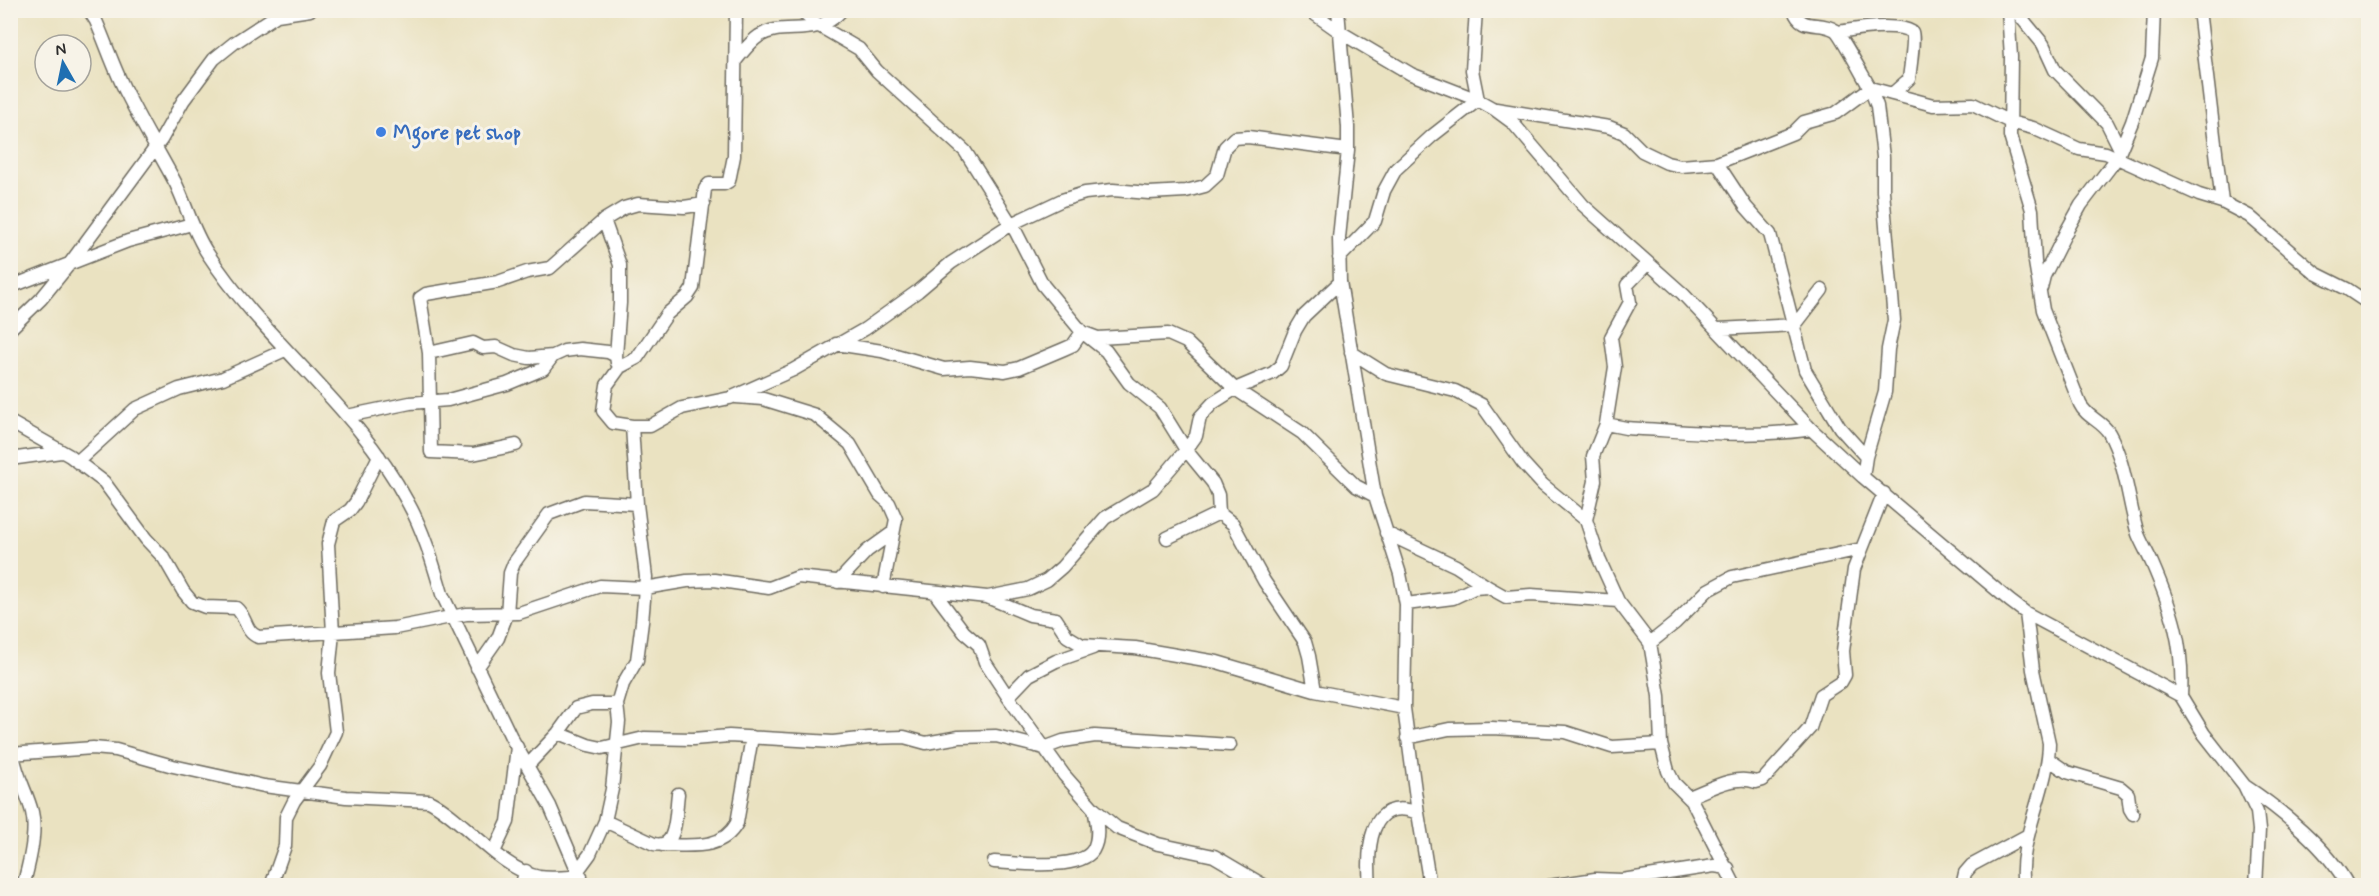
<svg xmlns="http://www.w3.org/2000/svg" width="2379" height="896" viewBox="0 0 2379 896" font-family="Mynerve,sans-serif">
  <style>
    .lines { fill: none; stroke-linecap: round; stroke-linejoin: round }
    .minor-casing { stroke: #6e6b60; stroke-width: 15 }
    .minor { stroke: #fff; stroke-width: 12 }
    .shop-dot { fill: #3f7fe0; stroke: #f7f3e8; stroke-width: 2 }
    .labels { text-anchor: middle; stroke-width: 6; stroke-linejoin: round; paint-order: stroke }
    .shop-label { font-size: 21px; font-weight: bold; fill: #366cbe; stroke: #f7f3e8; text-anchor: start }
  </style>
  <rect width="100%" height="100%" fill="#f7f3e8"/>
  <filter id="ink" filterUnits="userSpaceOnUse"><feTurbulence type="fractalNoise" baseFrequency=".0167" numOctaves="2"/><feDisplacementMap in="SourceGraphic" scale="12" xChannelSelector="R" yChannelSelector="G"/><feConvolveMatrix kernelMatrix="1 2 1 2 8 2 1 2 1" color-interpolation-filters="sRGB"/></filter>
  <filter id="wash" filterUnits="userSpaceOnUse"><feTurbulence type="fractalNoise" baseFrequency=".008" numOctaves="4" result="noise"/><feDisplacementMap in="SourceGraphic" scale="24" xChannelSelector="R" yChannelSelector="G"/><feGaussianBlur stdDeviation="1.35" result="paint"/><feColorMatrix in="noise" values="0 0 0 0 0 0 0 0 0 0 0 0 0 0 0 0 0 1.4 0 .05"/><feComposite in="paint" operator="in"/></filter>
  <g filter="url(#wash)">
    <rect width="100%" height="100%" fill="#eae2c1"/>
  </g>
  <g filter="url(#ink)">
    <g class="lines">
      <defs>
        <path id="minor" d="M89 10 96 21C107 46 115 72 128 96 143 126 160 154 176 184 187 207 193 232 208 254 266 343 357 407 407 501 423 529 433 563 442 594L511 737 550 806 584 886
          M736 10 734 156 729 181 724 184H709L705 189 693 288 687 297 667 314 637 358 620 367 607 385 603 411 613 423 632 426H650L682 408 730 398 793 370 865 329 918 291 951 263 1011 224 1062 200 1085 193 1113 190 1149 193 1186 191 1205 186 1217 175 1225 147 1234 138 1248 137 1348 150
          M799 10 821 27 859 49 877 71 965 151 1016 232 1043 285 1082 332 1098 338 1168 334 1186 342 1235 389 1302 433 1356 486 1375 496
          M1309 10 1340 32 1411 74 1478 100 1494 109 1513 123 1583 205 1683 294 1811 429 1863 477 2010 601 2026 613 2181 696 2204 734 2244 785 2257 812 2259 830 2256 886
          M1338 10 1348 127V150L1339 238 1340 282 1375 496 1400 574 1406 604 1404 708
          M1794 10C1801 32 1819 20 1835 30 1840 33 1864 78 1870 88L1933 105 1973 104 2010 122 2033 128 2079 149 2106 153 2199 195 2222 202 2249 216 2315 273 2347 289 2368 303
          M2008 10 2011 57 2010 136 2032 210 2035 262 2043 310 2080 404C2086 417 2102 421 2109 433 2126 463 2128 502 2138 534 2142 544 2148 554 2152 563 2172 609 2184 646 2181 696
          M2015 10 2043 44 2055 70 2107 123 2120 149
          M2199 10 2222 202
          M1838 32C1855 29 1897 22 1912 32 1915 38 1910 70 1909 79L1892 94
          M736 60C743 52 750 42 759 36 785 20 814 41 842 10
          M1496 109 1609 127 1624 133 1642 151 1667 163 1681 166 1717 163 1793 133 1804 122 1836 113 1870 88 1877 106 1883 157V191L1894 320 1888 349 1885 392 1866 457 1863 477
          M1717 163 1746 207 1770 234 1805 370 1840 428 1866 457
          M604 220 620 265V303L616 356 617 363
          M1339 258 1375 221 1384 191 1396 169 1432 136 1478 100 1472 70 1476 10
          M1648 263 1627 285 1630 302 1611 337 1615 367 1606 424 1626 428C1687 431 1750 439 1811 429
          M10 287 128 241 192 224
          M2041 288 2044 276 2066 232 2081 205 2117 158 2132 122 2152 58 2154 10
          M10 329 41 299 71 262 161 140 183 101 214 59 234 43 277 15 310 10
          M1718 329 1795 325 1822 290
          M836 344 882 351 944 369 970 367 1005 371 1019 368 1064 349 1073 345 1082 332 1106 351 1129 383 1160 408 1186 450 1213 483 1218 495 1219 513 1233 524 1264 581 1305 642 1309 656 1315 691
          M1351 352 1386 374 1455 391 1482 405 1523 463 1543 485 1586 520
          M429 353 473 343 483 348 496 347 514 355 529 358 553 356 564 351 580 349 608 352 616 356
          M736 397 763 399 815 415 850 444 880 495 889 503 896 519 883 587
          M347 416 410 403 448 400 507 384 543 369 553 356
          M10 422 70 456 104 482 146 539 164 558 183 591 192 602 205 607 236 608C247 617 244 631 258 637L395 628 466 614 519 613 600 586 645 588 687 581 714 580 769 588 798 577 987 597 1030 615 1056 619 1067 636 1082 645 1135 648 1217 662 1315 691 1404 708 1418 813 1430 886
          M1606 424 1593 456 1595 481 1586 520 1599 559 1618 601 1650 643
          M516 445 473 454 431 452 429 353 420 298 426 294 498 282 527 272 550 268 604 220 624 208 638 204 684 207 704 204
          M10 459 61 452
          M77 462 135 409 179 389 223 378 285 350
          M1386 533 1456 566 1488 587
          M1167 538 1219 513
          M838 582 867 551 892 533
          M934 592 964 632 979 645 985 662 1008 697 1064 775 1094 809 1117 828 1158 844 1214 856 1265 886
          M988 597 1028 589 1047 580 1062 567 1105 518 1153 489 1186 450 1196 436 1200 417 1213 403 1235 389 1273 373 1281 366 1295 331 1304 316 1340 282
          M1406 604 1453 598 1474 588 1488 587 1506 597 1531 595 1618 601
          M477 668 498 638 507 614 510 573 514 563 549 514 584 501 637 504
          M1008 697 1029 675 1056 661 1093 648
          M558 733 588 745 602 748 644 738 693 739 729 736 833 742 869 738 904 737 926 743 959 737 996 736 1044 748 1063 741 1095 736 1230 745
          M1407 738 1449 729 1492 728 1565 732 1612 747 1661 744
          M10 754 93 748 116 750 173 766 264 786 346 797 429 801C464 819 500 869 539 877 553 879 567 877 581 876
          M13 754C16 775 27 792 32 812 37 832 29 865 23 886
          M2048 759 2067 772 2121 788 2128 794 2130 809 2133 814
          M528 765 558 733 576 708 592 704H617
          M2245 786C2280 809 2328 848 2348 886
          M1689 797C1710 789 1734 774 1756 782L1763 780 1810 728 1821 695 1841 682 1845 675 1843 651 1854 569 1884 493
          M605 821 654 844C659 845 665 845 669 840 677 830 676 807 678 794
          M662 845C690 845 722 851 737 823L752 737
          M494 852 508 822 517 747
          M994 862C1016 863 1080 871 1093 850 1100 838 1097 822 1094 809
          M579 869 590 854 605 821 612 789 619 722 617 704 623 684 637 660 642 622 646 577 637 504 632 426
          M271 886 285 846 286 817 294 801 320 766 336 732 329 673 333 633 328 544 334 521 350 510 356 502 379 456
          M521 886 526 871
          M1370 886C1367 851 1368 794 1418 813
          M1549 886 1595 879 1622 880 1714 866 1728 868
          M1735 886 1692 801 1674 783 1668 771 1661 744 1659 696 1650 643 1675 623 1708 590 1732 577 1861 549
          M1962 886 1965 873 1972 865 2028 835
          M2024 886C2016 844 2049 788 2049 743L2033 670 2026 613"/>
      </defs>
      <use href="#minor" class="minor-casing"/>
      <use href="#minor" class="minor"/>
    </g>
  </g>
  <circle class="shop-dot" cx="381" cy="132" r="6"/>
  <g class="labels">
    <g class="shop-label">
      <text x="393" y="139">Mgore pet shop</text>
    </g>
  </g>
  <rect width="2379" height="896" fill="none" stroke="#f7f3e8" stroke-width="36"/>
  <g transform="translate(63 63) rotate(351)"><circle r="28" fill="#f7f3e8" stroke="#a5a39c" stroke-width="1.5"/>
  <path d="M0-4.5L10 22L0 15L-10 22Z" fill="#1f6fb2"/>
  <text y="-9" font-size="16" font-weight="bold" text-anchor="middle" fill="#2b2b2b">N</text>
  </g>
</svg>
